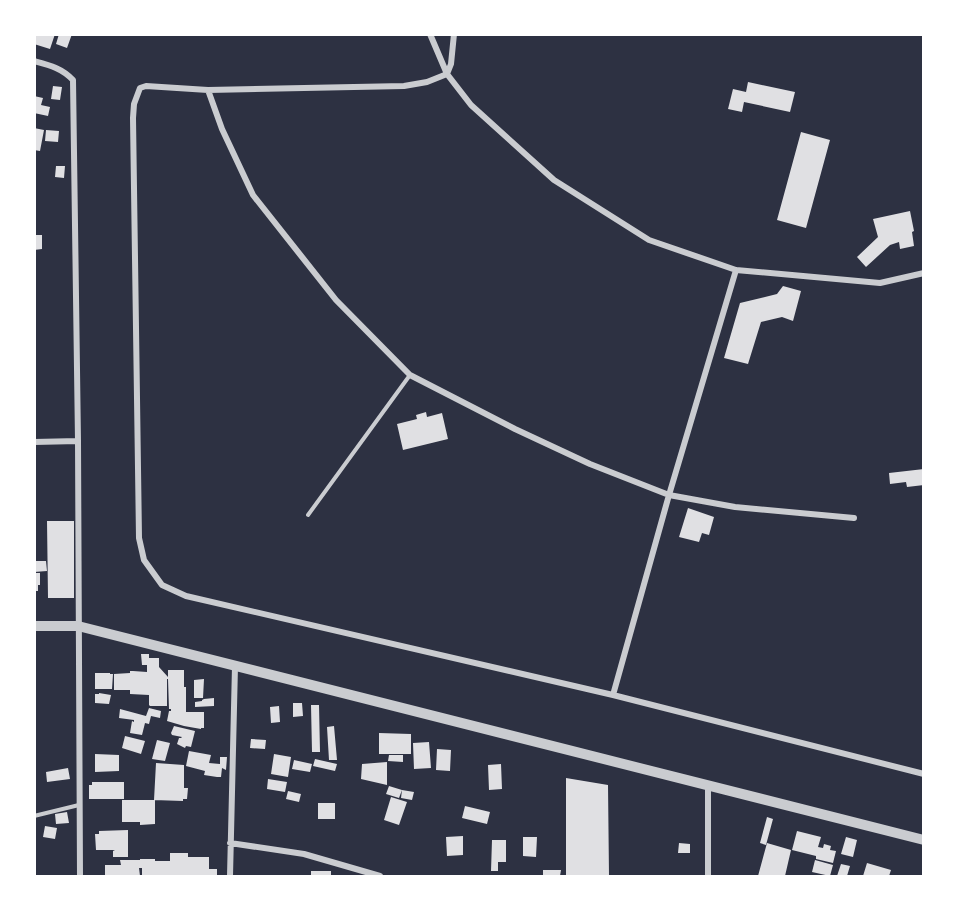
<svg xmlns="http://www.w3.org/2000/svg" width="958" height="911" viewBox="0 0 958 911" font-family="Bitter,serif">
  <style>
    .building { fill: #e0e0e3 }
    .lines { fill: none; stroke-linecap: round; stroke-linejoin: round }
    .service { stroke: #caccd0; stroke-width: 4 }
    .minor { stroke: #caccd0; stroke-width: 6 }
    .tertiary { stroke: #caccd0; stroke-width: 10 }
  </style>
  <rect width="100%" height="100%" fill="#2d3142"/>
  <path class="building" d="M36 34H55L50 49 34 44Z
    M59 34H72L67 48 56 44Z
    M748 82 795 92 790 112 744 102 742 112 728 109 733 89 746 92Z
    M53 86 62 87 60 100 51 99Z
    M34 96 43 98 41 105 50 107 48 116 34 113Z
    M34 128 44 130 40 151 34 150Z
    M46 130 59 131 58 142 45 141Z
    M801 132 830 140 806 228 777 220Z
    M56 166H65L64 178 55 177Z
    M910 211 914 231 912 232 914 246 900 249 899 242 890 245 866 267 857 257 878 237 873 219Z
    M34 235H42V249L34 250Z
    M783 286 801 291 793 321 782 317 761 322 748 364 724 358 740 303 777 294Z
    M426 412 427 417 442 413 448 439 403 450 397 424 417 419 416 415Z
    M924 469V485L907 487 906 482 890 484 889 473Z
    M688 508 714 517 709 535 702 533 699 542 679 537Z
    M47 521H74V598H48Z
    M34 561H46L47 571 34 572Z
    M34 573H40V585H38V591H34Z
    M141 654H149V658H159V667L168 677V670H184V687H186V712H204V728H201V729L184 726 167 721 169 711H171V709H169L168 679H167V706H150L149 705V695L130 694V690H114V674L130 673V671H133L147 672V665H142Z
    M95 673H110V674H113L112 689H95Z
    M204 679 203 698H194V680Z
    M99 693 111 695 109 704 95 703V694H99Z
    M214 698V706L195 707V702L202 701V700L204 699Z
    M293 703H302L303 716 293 717Z
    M311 705H319L320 752H312Z
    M279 706 280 722 271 723 270 707Z
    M149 708 161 711 160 718 151 716 149 724 145 723 142 735 130 733 132 721 134 722V720L119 718 120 709 146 716Z
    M174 726 195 731 191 747 186 746 185 748 177 744 179 738H181L182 737 172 735 171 733Z
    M334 726 337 760H329L327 727Z
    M379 733 411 734V754H379Z
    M125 736 145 741 141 754 122 748Z
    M251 739 266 740 265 749 250 748Z
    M157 740 170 743 165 761 152 759Z
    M429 742 431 768 414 769 413 743Z
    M437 749 451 750 450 771 436 770Z
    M189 751 211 755 209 763 220 764V757H227L226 770 222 768 221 777H217L204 775 205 771 186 766Z
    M95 754 119 755V771L95 772Z
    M274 754 291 757 288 777 271 774Z
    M389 755H403V762L388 761Z
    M315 759 337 764 335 771 313 766Z
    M294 760 312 764 310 772 292 769Z
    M387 762V785L361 779 362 764Z
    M156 763 184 765V788H188L187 799H183V801L154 800Z
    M501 764 502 789 489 790 488 765Z
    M68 768 70 779 47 782 46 772Z
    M566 778 608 785 609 876H566Z
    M268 779 287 782 285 792 267 789Z
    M92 782H124V799H89V785H92Z
    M389 786 402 790 399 798 386 794Z
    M402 790 414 792 412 800 401 798Z
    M288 791 301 794 299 802 286 799Z
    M391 797 407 802 399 825 384 820Z
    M122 800H155V824L140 825V822H122Z
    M318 803H335V819H318Z
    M465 806 490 812 487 824 462 818Z
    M67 812 69 823 56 824 55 814Z
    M767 817 773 819 766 845 760 843Z
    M45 826 57 828 55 839 43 837Z
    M128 830V857H113V851L115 850H96L95 834H99V831Z
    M797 831 821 837 818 847 823 848 824 844 831 846 830 850 836 851 833 863 816 859V856L792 850Z
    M463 836V855L447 856 446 837Z
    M523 837H537L536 857 523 856Z
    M846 837 857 840 853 857 841 854Z
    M492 840H506V862H498V871H491Z
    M679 843 690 844V853H678Z
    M767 843 791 850 785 876H758Z
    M170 853H188V857H209V869H217V876H142V868H139L140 876H105V865H121L120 860H140V859H155V861H170Z
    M815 860 833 865 830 876 812 872Z
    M867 863 891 870 889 876H863Z
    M841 864 850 866 847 876H837Z
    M543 870H561L560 876H543Z
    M311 871H331V876H311Z"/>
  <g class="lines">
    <path class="service" d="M308 515 410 375
      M34 816 79 805"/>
    <path class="minor" d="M430 34 447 74 471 105 554 180 649 240 736 270 880 283 924 273
      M454 34 451 64 447 74 427 82 404 86 208 90 146 86 140 88 134 104 133 118 139 538 144 560 162 585 186 596 613 695 924 774
      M34 61C49 65 62 68 73 80L78 441 80 876
      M208 90 222 129 253 195 336 300 410 375 515 429 590 464 669 495 736 270
      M34 442 78 441
      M613 695 669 495 735 507 854 518
      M708 786V876
      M230 843 304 854 380 876
      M230 876 235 666"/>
    <path class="tertiary" d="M34 626H78L924 840"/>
  </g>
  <rect width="958" height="911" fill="none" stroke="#ffffff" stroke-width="72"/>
</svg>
